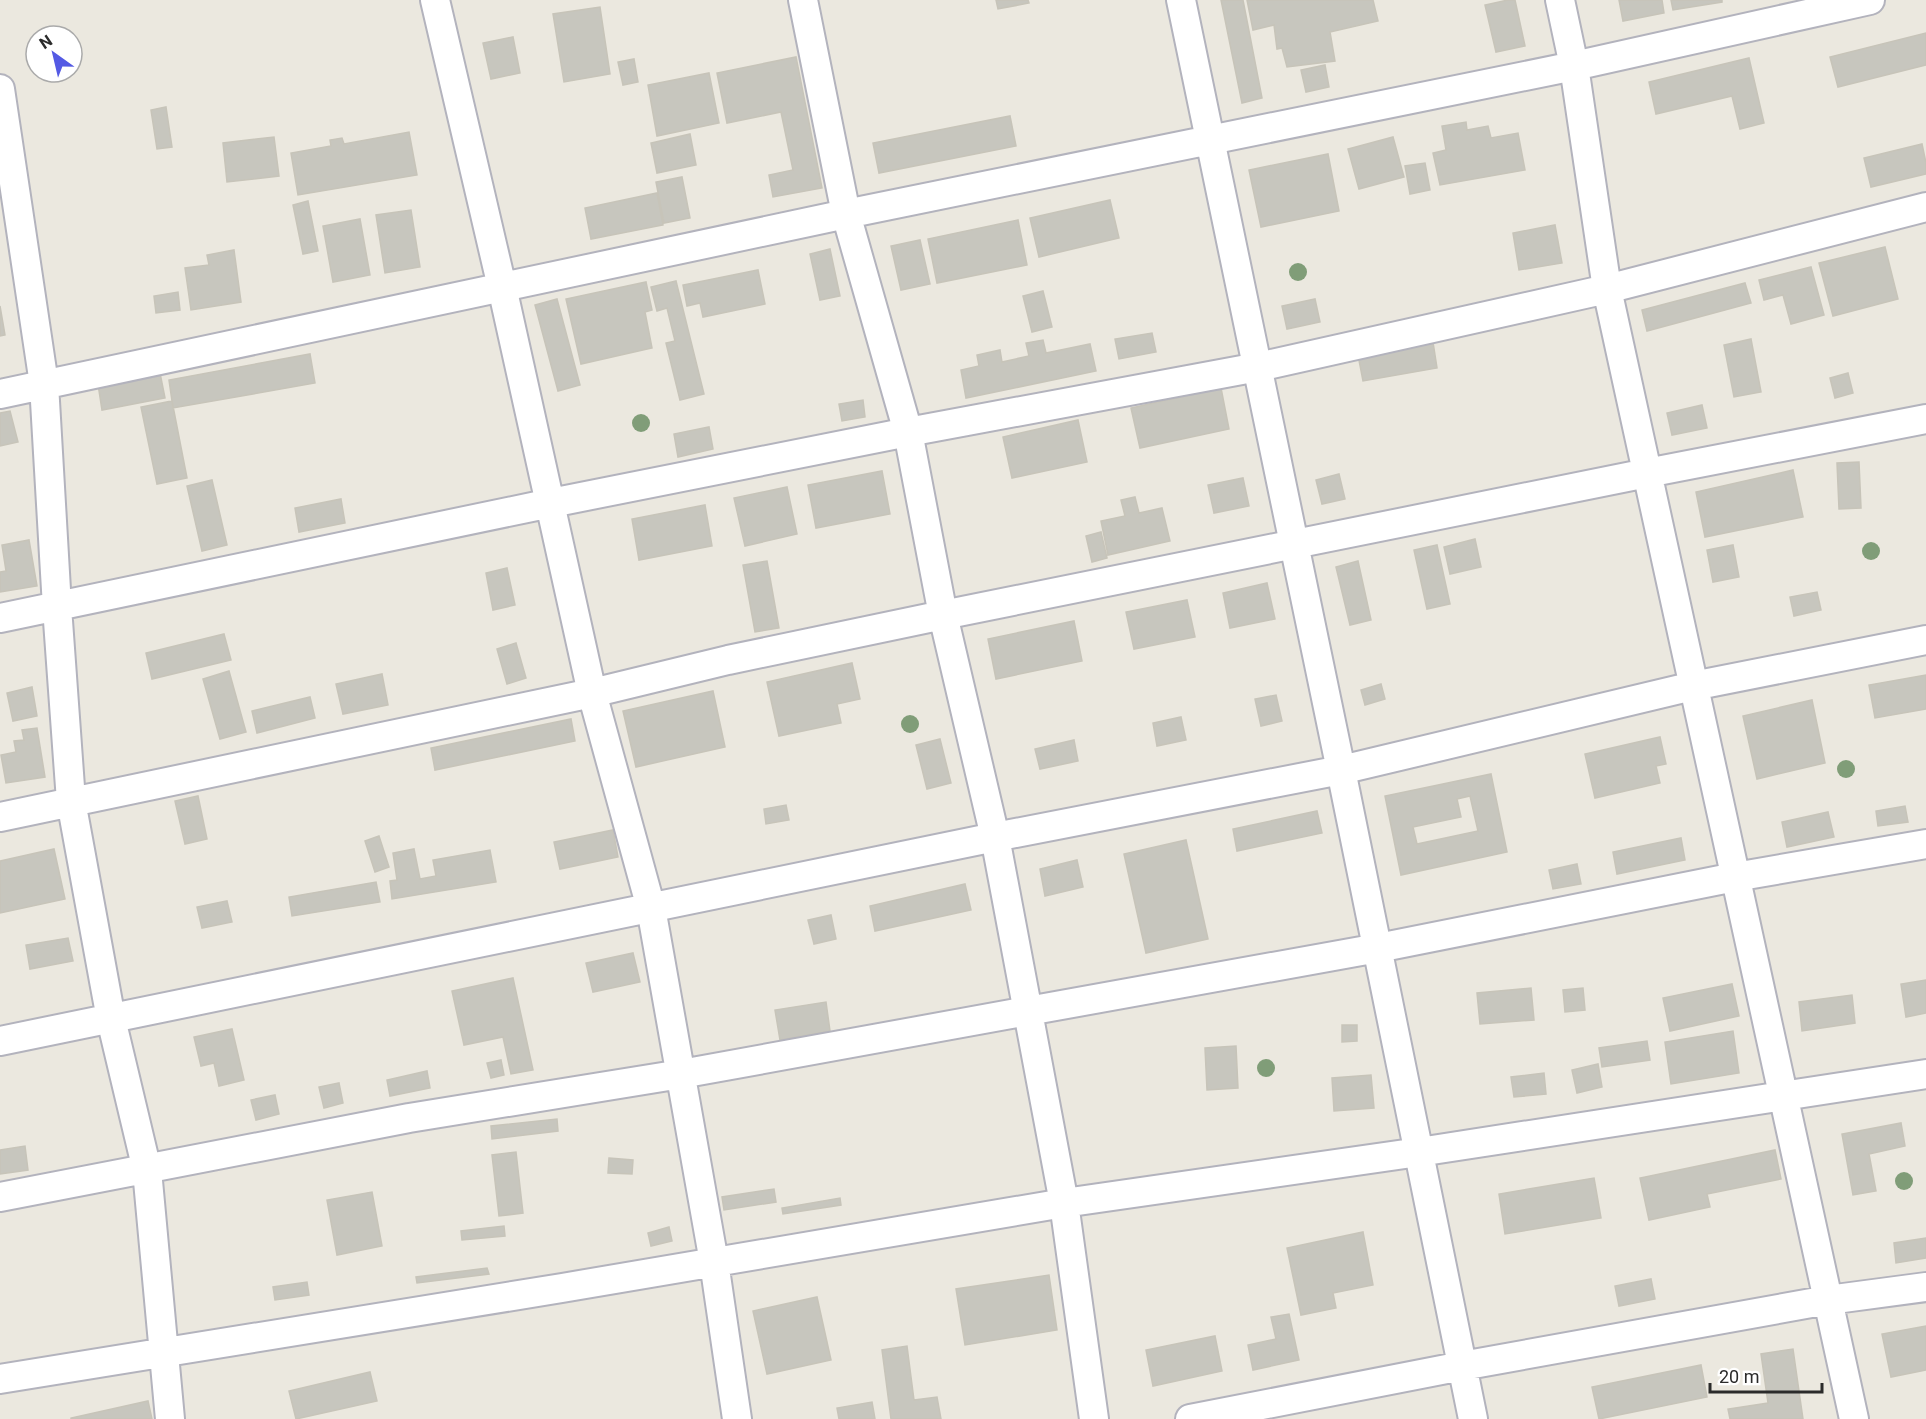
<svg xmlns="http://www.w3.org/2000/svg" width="1926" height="1419" viewBox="0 0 1926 1419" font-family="Roboto,sans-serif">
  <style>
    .building { fill: #c7c6be; stroke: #c7c4b9; stroke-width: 1.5; fill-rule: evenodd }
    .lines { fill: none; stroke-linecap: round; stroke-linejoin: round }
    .street-casing { stroke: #b3b3bd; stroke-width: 32 }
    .street { stroke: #fff; stroke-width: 28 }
    .tree { fill: #809d78 }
  </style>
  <rect width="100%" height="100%" fill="#ebe8df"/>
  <path class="building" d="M996 0H1028L1029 3 998 9Z
    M1221 0H1243L1262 98 1242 103Z
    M1247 0H1373L1378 21 1330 32 1335 61 1287 67 1282 48 1277 49 1274 25 1253 30Z
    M1508 0H1515L1525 46 1496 52 1485 5Z
    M1619 0H1662L1664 13 1623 21Z
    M1671 0H1722V2L1673 10Z
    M600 7 610 74 564 82 553 14Z
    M1926 33V65L1838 87 1830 57Z
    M513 37 520 73 491 79 483 43Z
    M796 57 822 188 773 197 769 175 793 170 781 112 727 123 717 73Z
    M1749 58 1764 123 1740 129 1732 96 1656 114 1649 82Z
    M634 59 638 82 623 85 618 62Z
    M1325 65 1329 87 1306 92 1301 70Z
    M709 73 719 123 657 136 648 85Z
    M166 107 172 147 157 149 151 110Z
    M1010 116 1016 146 879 173 873 143Z
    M1466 122 1467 130 1488 126 1491 138 1518 133 1525 170 1440 185 1433 153 1446 150 1442 126Z
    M409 132 417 175 298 195 291 153 331 146 330 140 342 138 344 144Z
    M690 134 696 165 657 173 651 143Z
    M274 137 279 176 227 182 223 143Z
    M1393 137 1404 177 1359 189 1348 149Z
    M1922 144 1926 163V174L1871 187 1864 158Z
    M1328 154 1339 211 1261 227 1249 170Z
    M1425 163 1430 190 1410 194 1405 166Z
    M682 177 690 218 664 223 656 182Z
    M657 193 663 225 591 239 585 208Z
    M1110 200 1119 238 1039 257 1030 218Z
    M308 201 318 251 303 254 293 205Z
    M411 210 420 267 385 273 376 215Z
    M360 219 370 275 333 282 323 226Z
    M1018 220 1027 265 937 283 928 239Z
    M1555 225 1562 263 1519 270 1513 233Z
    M920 240 930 284 901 290 891 246Z
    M1885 247 1898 299 1833 316 1819 263Z
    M830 249 840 296 820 300 810 254Z
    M234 250 241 302 191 310 185 268 209 265 207 255Z
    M1811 267 1824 315 1791 324 1783 295 1764 300 1759 280Z
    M758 270 765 304 703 317 700 303 687 306 683 285Z
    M676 281 704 394 680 400 666 343 675 341 667 308 657 311 651 287Z
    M646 282 652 310 645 312 652 348 581 364 566 299Z
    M1745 283 1751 303 1647 331 1642 310Z
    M1043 291 1052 327 1032 332 1023 296Z
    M178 292 180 310 156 313 154 296Z
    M557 299 580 385 558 391 535 305Z
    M1315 299 1320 322 1287 329 1282 306Z
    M0 306 5 335 0 336Z
    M1152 333 1156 352 1119 359 1115 339Z
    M1751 339 1761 392 1734 397 1724 345Z
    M1043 340 1046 353 1090 344 1096 371 966 398 961 370 979 366 977 355 1000 350 1002 362 1029 356 1026 343Z
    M1433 342 1437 368 1363 381 1358 355Z
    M310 354 315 383 173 408 169 380Z
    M160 373 165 398 102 410 98 384Z
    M1848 373 1853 393 1835 398 1830 378Z
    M1221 388 1229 429 1140 448 1131 408Z
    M863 400 865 417 842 421 839 404Z
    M172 401 187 478 157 484 141 407Z
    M1702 405 1707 428 1672 435 1667 413Z
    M10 411 18 442 0 446V413Z
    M1078 420 1087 462 1012 478 1003 437Z
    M709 427 713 449 678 457 674 434Z
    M1859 462 1861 508 1839 509 1837 463Z
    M1793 470 1803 517 1705 537 1696 492Z
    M882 471 890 514 816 528 808 485Z
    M1339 474 1345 499 1322 504 1316 480Z
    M1243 478 1249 506 1214 513 1208 485Z
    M212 480 227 545 202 551 187 486Z
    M787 487 797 534 745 546 734 498Z
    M1135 497 1139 513 1162 508 1170 541 1108 555 1101 521 1125 516 1121 500Z
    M341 499 345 523 299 532 295 508Z
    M705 505 712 546 639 560 632 519Z
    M1101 532 1107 558 1092 562 1086 536Z
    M1475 539 1481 567 1450 574 1444 547Z
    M29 540 37 586 0 592V572L6 571 2 545Z
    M1437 545 1450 604 1427 609 1414 550Z
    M1733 545 1739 577 1713 582 1707 550Z
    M767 561 779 628 755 632 743 565Z
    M1358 561 1371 620 1350 625 1336 567Z
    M507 568 515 605 493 610 486 573Z
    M1267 583 1275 619 1230 628 1223 593Z
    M1817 592 1821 610 1794 616 1790 597Z
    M1187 600 1195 637 1134 649 1126 612Z
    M1074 621 1082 661 996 679 988 639Z
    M224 634 231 660 152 679 146 653Z
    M516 643 526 678 507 684 497 649Z
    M852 663 860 699 837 704 841 723 779 736 767 682Z
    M229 671 246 732 220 739 203 679Z
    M382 674 388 705 343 714 336 684Z
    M1926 675V709L1875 718 1869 685Z
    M1381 684 1385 699 1365 705 1361 690Z
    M32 687 37 716 13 721 7 693Z
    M713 691 725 747 636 767 623 711Z
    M1276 695 1282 721 1261 726 1255 699Z
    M310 697 315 718 257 733 252 711Z
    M1812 700 1825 763 1757 779 1743 716Z
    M1181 717 1186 740 1157 746 1153 723Z
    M571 719 575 741 435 770 431 748Z
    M37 728 45 777 6 783 1 755 16 752 14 741 24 740 22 730Z
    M1660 737 1666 764 1656 766 1660 783 1595 798 1585 754Z
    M940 739 951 783 927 789 916 745Z
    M1074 740 1078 761 1040 769 1035 749Z
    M1491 774 1507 852 1401 875 1385 796ZM1470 796 1478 831 1417 844 1413 827 1461 817 1457 799Z
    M198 796 207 839 185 844 175 801Z
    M786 805 789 820 766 824 764 809Z
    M1905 806 1908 822 1878 826 1876 811Z
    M1317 811 1322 833 1237 851 1233 829Z
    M1828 812 1834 837 1787 847 1782 822Z
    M613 830 618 857 560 869 554 842Z
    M379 836 389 867 375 872 365 841Z
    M1681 838 1685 860 1617 874 1613 852Z
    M1186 840 1208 939 1146 953 1124 854Z
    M54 849 65 899 0 913V861Z
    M414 849 420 879 436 876 433 860 490 850 496 882 392 899 390 881 397 880 393 853Z
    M1077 860 1083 887 1045 896 1040 869Z
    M1577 864 1581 884 1553 889 1549 870Z
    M376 882 380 902 292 916 289 897Z
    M965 884 971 910 875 931 870 906Z
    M227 901 232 922 202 928 197 907Z
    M831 915 836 939 814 944 808 920Z
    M68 938 73 961 30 969 26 945Z
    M633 953 640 982 593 992 586 963Z
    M513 978 533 1070 511 1074 503 1037 464 1045 452 991Z
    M1926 980V1013L1906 1017 1901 984Z
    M1732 984 1739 1016 1670 1031 1663 998Z
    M1531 988 1534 1020 1480 1024 1477 993Z
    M1583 988 1585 1010 1565 1012 1563 990Z
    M1852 995 1855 1023 1802 1031 1799 1002Z
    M826 1002 830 1031 780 1040 775 1010Z
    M1342 1025H1357V1041L1342 1042Z
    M232 1029 244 1080 219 1086 214 1063 201 1066 194 1037Z
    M1733 1031 1739 1073 1671 1084 1665 1042Z
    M1647 1041 1650 1060 1602 1067 1599 1048Z
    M1236 1046 1238 1088 1207 1090 1205 1048Z
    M501 1060 504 1075 491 1078 487 1063Z
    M1598 1064 1602 1087 1577 1093 1572 1070Z
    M427 1071 430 1088 390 1096 387 1080Z
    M1544 1073 1546 1094 1514 1097 1511 1077Z
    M1371 1075 1374 1108 1334 1111 1332 1078Z
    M339 1083 343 1103 324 1108 319 1087Z
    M275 1095 279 1114 256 1120 251 1100Z
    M557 1119 558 1131 492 1139 491 1126Z
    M1901 1123 1905 1146 1869 1154 1876 1191 1853 1195 1842 1134Z
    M25 1146 28 1170 0 1174V1150Z
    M1775 1150 1781 1179 1707 1194 1710 1207 1649 1220 1640 1178Z
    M516 1152 523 1213 499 1216 492 1155Z
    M609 1158 633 1160 632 1174 608 1173Z
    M1594 1178 1601 1218 1505 1234 1499 1194Z
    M774 1189 776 1202 724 1210 722 1197Z
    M372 1192 382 1246 337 1255 327 1200Z
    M840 1198 841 1205 783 1214 782 1208Z
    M504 1226 505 1236 462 1240 461 1231Z
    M669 1227 672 1241 651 1246 648 1233Z
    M1363 1232 1373 1285 1333 1293 1336 1308 1301 1315 1287 1248Z
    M1926 1238V1258L1896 1263 1894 1243Z
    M487 1268 489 1274 417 1283 416 1277Z
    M1049 1275 1057 1330 965 1345 956 1289Z
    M1651 1279 1655 1299 1619 1306 1615 1286Z
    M307 1282 309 1295 275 1300 273 1287Z
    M817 1297 831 1360 767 1374 753 1311Z
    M1289 1314 1299 1360 1253 1370 1248 1345 1276 1339 1271 1317Z
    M1926 1326V1370L1891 1377 1882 1334Z
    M1215 1336 1222 1371 1153 1386 1146 1350Z
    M907 1346 914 1400 937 1397 941 1419H891L882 1350Z
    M1793 1349 1803 1419H1730L1728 1409 1768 1403 1761 1354Z
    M1701 1365 1707 1397 1599 1419 1592 1387Z
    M370 1372 377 1401 296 1419 289 1391Z
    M148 1401 152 1419H71V1418Z
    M872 1402 875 1419H839L837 1408Z"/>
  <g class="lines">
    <defs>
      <path id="street" d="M435 0 502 287 592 693 651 908 714 1262 737 1419
        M803 0 846 214 908 432 943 615 995 837 1064 1203 1094 1419
        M1181 0 1341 770 1473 1419
        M1560 0 1574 66 1607 289 1854 1419
        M0 89 44 384 57 607 71 801 111 1019 147 1170 170 1419
        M0 394 846 214 1574 66 1870 0
        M0 618 551 503 908 432 1258 367 1607 289 1926 207
        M0 817 592 693 728 660 943 615 1647 473 1926 419
        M0 1041 995 837 1341 770 1693 686 1926 640
        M0 1197 409 1118 681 1074 1028 1011 1378 948 1735 877 1926 844
        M0 1379 562 1288 1064 1203 1419 1152 1926 1074
        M1190 1419 1462 1366 1828 1300 1926 1287"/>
    </defs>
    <use href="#street" class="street-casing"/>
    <use href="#street" class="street"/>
  </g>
  <g class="tree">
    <circle cx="1298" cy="272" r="9"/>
    <circle cx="641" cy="423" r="9"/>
    <circle cx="1871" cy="551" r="9"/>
    <circle cx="910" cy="724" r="9"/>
    <circle cx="1846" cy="769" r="9"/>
    <circle cx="1266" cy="1068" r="9"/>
    <circle cx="1904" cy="1181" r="9"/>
  </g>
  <g transform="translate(54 54) rotate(326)"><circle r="28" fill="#ffffff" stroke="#aaaaaa" stroke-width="1.5"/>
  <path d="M0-4.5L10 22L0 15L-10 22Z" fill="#545ae4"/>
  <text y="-9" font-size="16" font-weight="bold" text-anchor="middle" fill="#2b2b2b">N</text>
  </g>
  <path d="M1710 1383v9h112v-9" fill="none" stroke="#2b2b2b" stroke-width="3"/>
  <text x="1719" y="1383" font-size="18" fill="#2b2b2b" stroke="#ffffff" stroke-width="4.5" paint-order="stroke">20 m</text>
</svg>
